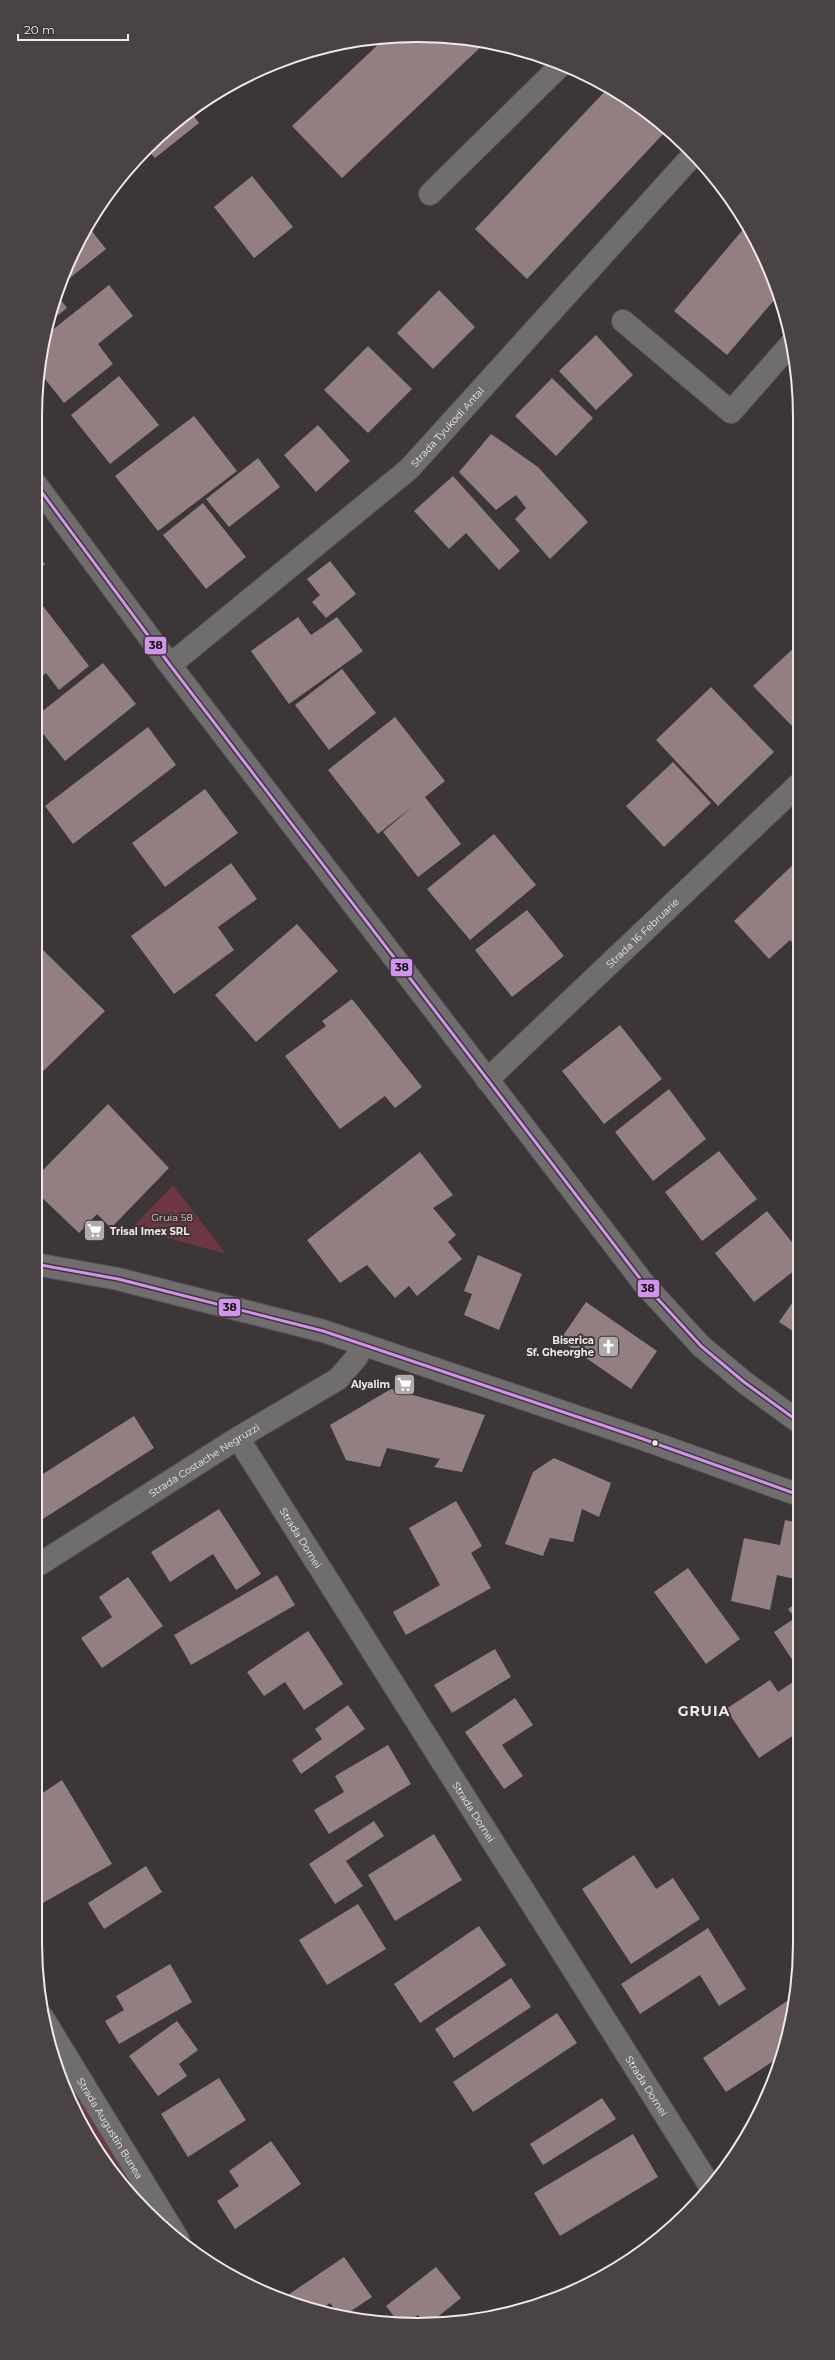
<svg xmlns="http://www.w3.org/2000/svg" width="835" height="2360" viewBox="0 0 835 2360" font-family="Montserrat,sans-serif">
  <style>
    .green { fill: #6c3741 }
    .building { fill: #937f82 }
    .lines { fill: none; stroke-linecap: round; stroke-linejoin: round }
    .minor-casing { stroke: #575354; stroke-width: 24 }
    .minor { stroke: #706d6e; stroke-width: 22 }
    .bus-1-casing { stroke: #3c3536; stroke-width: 6 }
    .bus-1 { stroke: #d193ec; stroke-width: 3 }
    .bus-dot { fill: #eee9ea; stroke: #3c3536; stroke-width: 1.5 }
    .labels { text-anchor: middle; stroke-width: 4; stroke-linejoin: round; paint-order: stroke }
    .street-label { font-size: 10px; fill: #eee9ea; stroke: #3c3536 }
    .park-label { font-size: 10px; fill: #f4c3c9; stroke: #3c3536 }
    .poi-label { font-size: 10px; font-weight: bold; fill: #eee9ea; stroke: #3c3536; text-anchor: end }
    .district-label { font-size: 14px; font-weight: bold; letter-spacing: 1px; fill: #eee9ea; stroke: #3c3536 }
    .rim { fill: none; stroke: #eee9ea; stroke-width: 2 }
    .line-badge { stroke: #3c3536; stroke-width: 1.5 }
    .pale-badge-label { font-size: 11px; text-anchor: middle; font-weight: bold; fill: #111 }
  </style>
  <rect width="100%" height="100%" fill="#3b3637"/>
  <path class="green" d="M173 1185 226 1254 132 1228Z
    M42 2009 192 2251 130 2195 64 2089Z"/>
  <path class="building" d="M442 36 485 43 342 178 292 126 385 38Z
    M609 87 665 132 527 279 475 229Z
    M191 112 199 123 155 158 147 149 165 130Z
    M252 176 293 227 254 258 214 207Z
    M88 226 106 249 61 285 74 249Z
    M746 226 761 249 776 298 727 355 674 311Z
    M109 285 133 316 98 344 113 364 64 403 41 374 46 335Z
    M439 290 475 327 433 369 397 333Z
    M57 295 67 308 47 324 48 319Z
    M596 335 633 375 596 410 559 371Z
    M368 346 412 389 368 433 324 390Z
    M119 376 159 425 110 464 71 415Z
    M552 378 593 418 556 456 515 416Z
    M194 416 237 471 158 531 115 476Z
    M318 425 350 461 316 492 284 455Z
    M491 434 538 467 588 522 550 559 515 519 526 508 516 495 496 510 459 472Z
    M258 458 280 487 229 527 206 499Z
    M453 476 520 551 499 570 466 533 449 549 414 511Z
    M203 503 246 557 206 589 163 535Z
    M35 551 45 564 35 573Z
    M330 561 356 594 326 618 312 602 320 595 307 579Z
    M43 606 89 666 59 690 46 673 35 682V611Z
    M298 617 311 635 337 617 363 651 289 704 251 651Z
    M797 645V723L793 727 753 686Z
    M103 663 136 704 65 761 35 724V717Z
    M342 669 376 713 329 750 295 705Z
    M711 687 774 752 718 806 656 740Z
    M395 717 445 781 425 797 461 844 418 877 383 832 413 806 378 834 328 770Z
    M148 727 176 765 73 844 45 806Z
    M673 762 711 803 664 847 626 806Z
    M205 789 238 833 165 887 132 843Z
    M494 834 536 885 470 940 427 889Z
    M798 860V948L790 940 769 959 734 921Z
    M231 863 257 899 218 927 234 950 174 994 131 936Z
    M527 910 564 956 512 997 475 950Z
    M297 924 338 971 256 1042 215 995Z
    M43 950 105 1011 35 1079V958Z
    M352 999 422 1087 395 1108 385 1096 340 1129 285 1056 326 1026 322 1021Z
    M620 1025 662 1079 604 1124 562 1071Z
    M669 1089 706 1139 653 1181 615 1132Z
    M108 1104 169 1168 111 1228 97 1214 79 1233 35 1191V1178Z
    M719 1151 757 1199 702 1241 665 1192Z
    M420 1152 453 1195 433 1208 456 1235 448 1242 462 1259 417 1296 409 1286 395 1298 367 1265 340 1283 307 1240Z
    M767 1211 799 1251V1267L754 1302 715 1253Z
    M478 1255 522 1274 499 1330 464 1315 472 1294 464 1291Z
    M799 1293V1335L779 1322Z
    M586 1302 657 1351 631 1389 560 1340Z
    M391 1389 485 1415 462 1472 434 1467 440 1459 387 1448 380 1467 346 1460 330 1425Z
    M134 1416 154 1448 35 1524V1479Z
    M554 1458 611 1483 599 1517 582 1509 573 1542 550 1538 543 1556 505 1544 533 1472Z
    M456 1501 482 1546 471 1553 491 1588 406 1635 393 1612 440 1585 409 1528Z
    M219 1509 261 1574 236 1590 213 1554 170 1582 151 1552Z
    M785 1520 799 1523V1580L777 1575 770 1610 731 1601 744 1538 780 1545Z
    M688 1568 740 1639 706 1664 654 1592Z
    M277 1575 295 1605 191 1665 174 1635Z
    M128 1577 163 1626 102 1668 81 1638 112 1617 99 1597Z
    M799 1601V1665L797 1667 774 1632 795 1618 788 1609Z
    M308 1631 343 1684 304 1710 285 1682 264 1696 247 1672Z
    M495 1649 511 1677 452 1713 434 1685Z
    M799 1678 800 1715 795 1719 800 1724V1731L759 1758 726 1709 770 1680 778 1692Z
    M515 1698 533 1725 502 1745 523 1776 504 1789 465 1732Z
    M348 1705 365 1729 301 1774 292 1760 322 1739 315 1729Z
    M388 1745 411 1784 329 1834 314 1810 344 1792 335 1776Z
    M62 1780 112 1864 41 1904 35 1894V1798Z
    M374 1821 384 1836 346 1861 363 1886 335 1904 309 1864Z
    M434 1834 462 1880 395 1921 368 1875Z
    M634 1855 656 1889 673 1878 700 1919 631 1964 582 1889Z
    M146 1866 162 1892 104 1929 88 1903Z
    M358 1904 386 1949 327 1985 299 1940Z
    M479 1926 506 1965 420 2023 394 1984Z
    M708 1928 746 1989 719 2006 700 1975 640 2014 621 1984Z
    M170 1964 192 2002 119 2044 105 2021 124 2010 116 1996Z
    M511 1978 531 2007 454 2058 435 2029Z
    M793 1997 787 2041 781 2056 726 2092 703 2058Z
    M557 2013 577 2043 473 2112 453 2082Z
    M177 2021 198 2050 179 2064 187 2076 158 2096 129 2056Z
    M219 2078 246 2120 188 2157 161 2114Z
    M602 2098 616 2119 543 2165 530 2144Z
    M633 2134 658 2177 560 2236 534 2193Z
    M271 2141 301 2184 235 2229 217 2201 239 2186 229 2171Z
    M740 2144 739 2147 737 2152 734 2148Z
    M344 2257 372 2297 345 2315 337 2312 330 2303 323 2308 285 2297Z
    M436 2267 461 2298 429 2324H424L418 2315 408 2323H399L386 2306Z"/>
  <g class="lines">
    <defs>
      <g id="minor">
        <path d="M430 194 560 66"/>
        <path d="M623 321 731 412 790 345"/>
        <path d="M35 483 170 665 645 1285 701 1346 744 1382 799 1422"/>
        <path id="s1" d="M170 665 409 469 693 155"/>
        <path id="s2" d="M487 1080 798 785"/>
        <path d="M35 1264 118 1279 323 1331 643 1439 799 1495"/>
        <path id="s3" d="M238 1438 710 2186"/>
        <path id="s4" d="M35 1567 238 1438 338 1379 357 1357 362 1344"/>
        <path id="s5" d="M43 2018 178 2239"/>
      </g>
    </defs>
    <use href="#minor" class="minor-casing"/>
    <use href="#minor" class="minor"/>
    <defs>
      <path id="bus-1" d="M35 483 170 665 645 1285 701 1346 744 1382 799 1422
        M35 1264 118 1279 323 1331 643 1439 799 1495"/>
    </defs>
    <use href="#bus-1" class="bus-1-casing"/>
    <use href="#bus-1" class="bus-1"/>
  </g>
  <defs>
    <symbol id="supermarket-square" viewBox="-11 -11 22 22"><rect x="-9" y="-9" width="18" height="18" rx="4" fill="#afaaab" stroke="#3c3536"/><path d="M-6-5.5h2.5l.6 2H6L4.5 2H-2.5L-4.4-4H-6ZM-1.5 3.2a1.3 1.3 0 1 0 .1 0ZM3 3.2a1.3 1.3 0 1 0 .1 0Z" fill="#fff"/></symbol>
    <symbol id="church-square" viewBox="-11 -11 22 22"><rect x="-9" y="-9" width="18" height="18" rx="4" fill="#afaaab" stroke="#3c3536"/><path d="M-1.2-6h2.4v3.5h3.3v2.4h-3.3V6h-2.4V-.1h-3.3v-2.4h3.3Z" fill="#fff"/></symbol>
  </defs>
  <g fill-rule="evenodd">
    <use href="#supermarket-square" x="82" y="1218" width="25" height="25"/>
    <use href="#church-square" x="596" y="1334" width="25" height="25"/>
    <use href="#supermarket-square" x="392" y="1372" width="25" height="25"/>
  </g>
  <circle class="bus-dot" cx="655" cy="1443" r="3.5"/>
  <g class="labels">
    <g class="street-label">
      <text dy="4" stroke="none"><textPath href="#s1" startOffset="366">Strada Tyukodi Antal</textPath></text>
      <text dy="4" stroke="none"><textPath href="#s2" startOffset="214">Strada 16 Februarie</textPath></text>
      <text dy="4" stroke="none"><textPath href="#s4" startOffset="200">Strada Costache Negruzzi</textPath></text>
      <text dy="4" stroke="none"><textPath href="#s3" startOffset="118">Strada Dornei</textPath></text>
      <text dy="4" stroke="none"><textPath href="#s3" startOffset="442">Strada Dornei</textPath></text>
      <text dy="4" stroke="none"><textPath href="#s3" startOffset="766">Strada Dornei</textPath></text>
      <text dy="4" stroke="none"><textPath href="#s5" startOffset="129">Strada Augustin Bunea</textPath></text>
    </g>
    <g class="park-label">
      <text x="172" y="1221">Gruia 58</text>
    </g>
    <g class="poi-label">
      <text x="110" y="1235" text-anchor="start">Trisal Imex SRL</text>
      <text x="594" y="1344">Biserica<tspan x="594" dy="12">Sf. Gheorghe</tspan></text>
      <text x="390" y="1388">Alyalim</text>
    </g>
    <g class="district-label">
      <text x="704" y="1716">GRUIA</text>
    </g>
  </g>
  <path d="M0 0H835V2360H0ZM417 42H418A375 375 0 0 1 793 417V1943A375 375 0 0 1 418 2318H417A375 375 0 0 1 42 1943V417A375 375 0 0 1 417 42Z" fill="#4a4344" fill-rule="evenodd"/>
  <path class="rim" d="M417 42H418A375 375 0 0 1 793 417V1943A375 375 0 0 1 418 2318H417A375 375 0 0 1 42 1943V417A375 375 0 0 1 417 42Z"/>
  <g class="line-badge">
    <rect x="144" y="636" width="23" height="19" rx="4" fill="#d193ec"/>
    <rect x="390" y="958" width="23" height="19" rx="4" fill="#d193ec"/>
    <rect x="637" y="1279" width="23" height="19" rx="4" fill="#d193ec"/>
    <rect x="218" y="1298" width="23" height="19" rx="4" fill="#d193ec"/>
  </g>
  <g class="pale-badge-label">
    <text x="156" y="649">38</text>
    <text x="402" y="971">38</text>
    <text x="648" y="1292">38</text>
    <text x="230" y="1311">38</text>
  </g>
  <path d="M18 34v6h110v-6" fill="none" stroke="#eee9ea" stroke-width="2"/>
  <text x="24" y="34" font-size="12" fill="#eee9ea" stroke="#3c3536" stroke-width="3" paint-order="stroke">20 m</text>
</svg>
